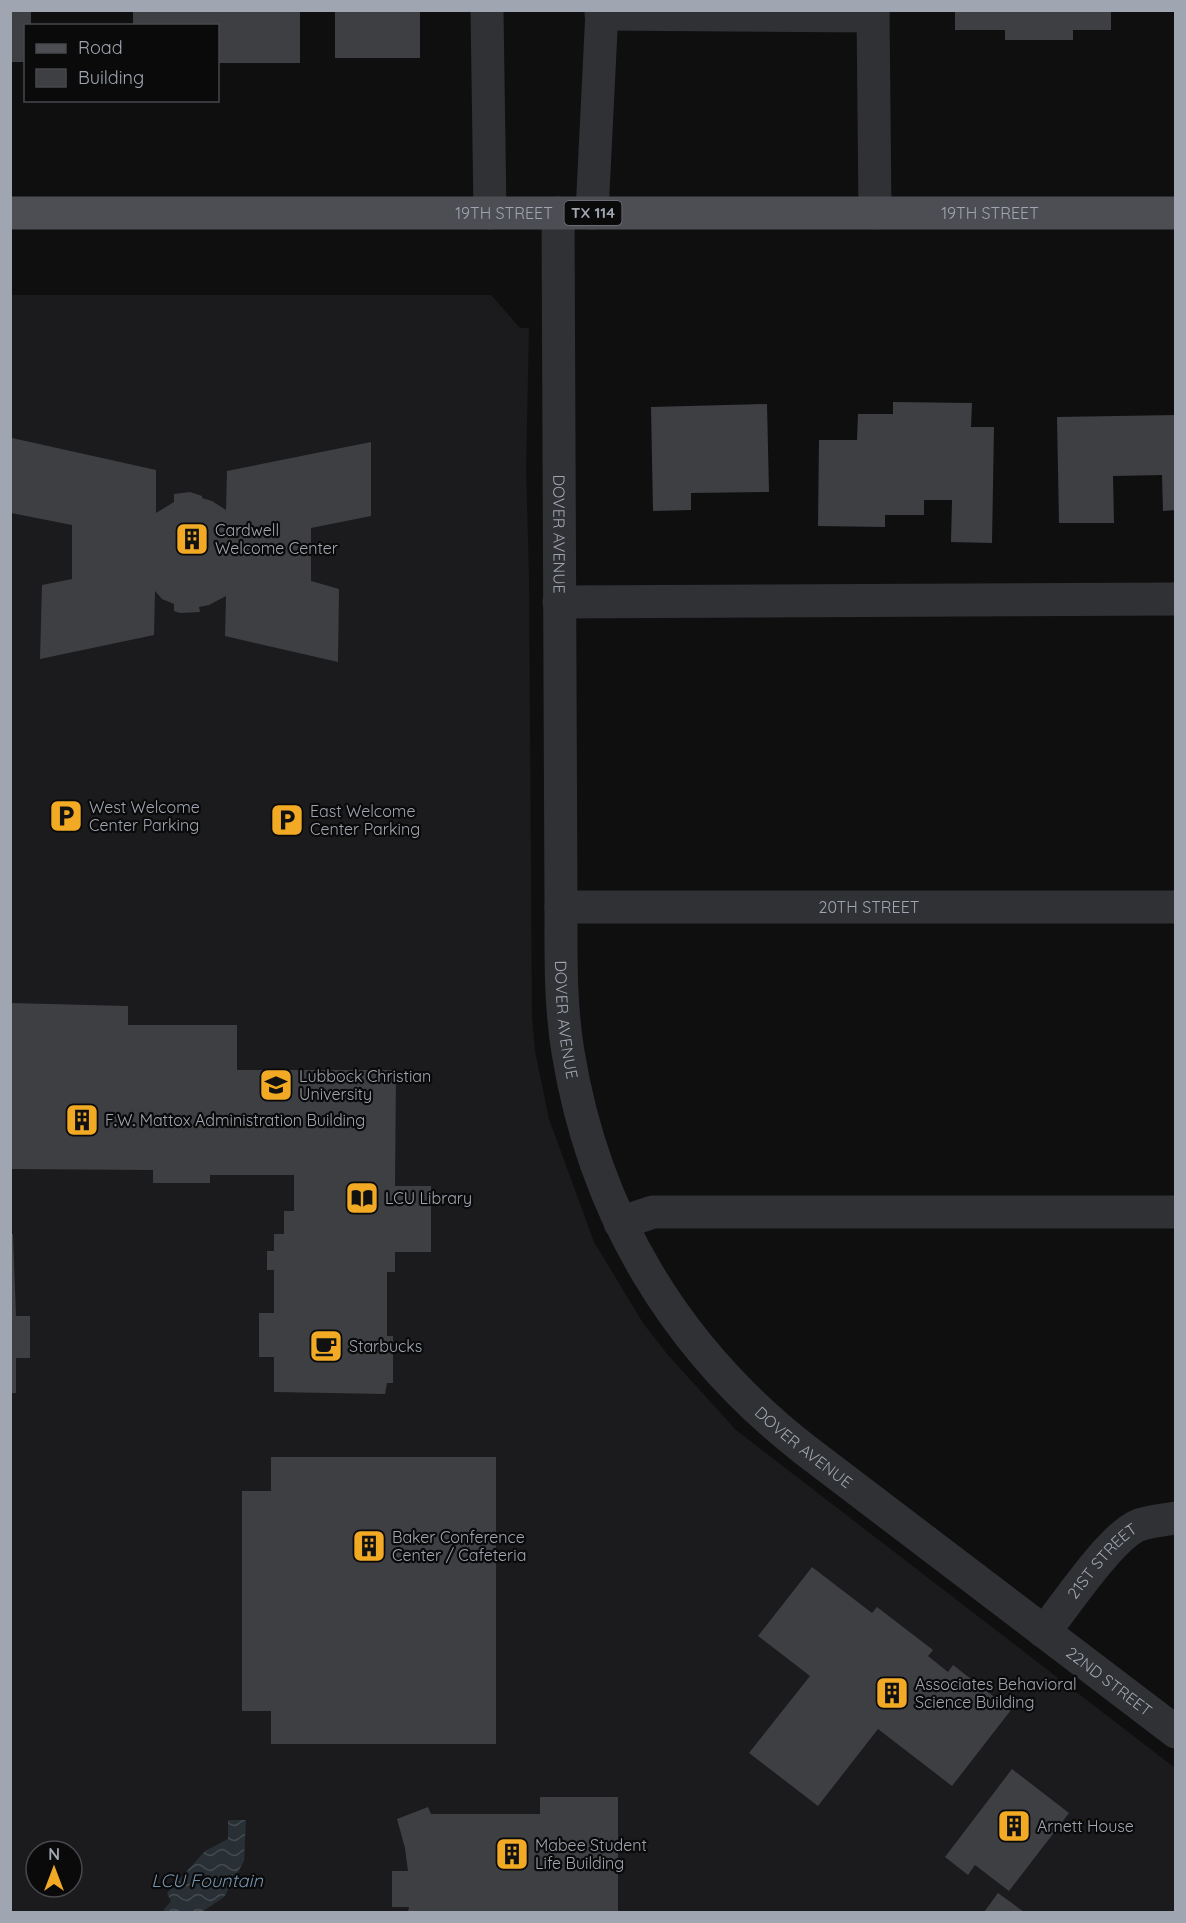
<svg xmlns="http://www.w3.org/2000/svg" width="1186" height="1923" viewBox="0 0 1186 1923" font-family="Quicksand,sans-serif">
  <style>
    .built { fill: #1b1b1d; fill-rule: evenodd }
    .water { fill: url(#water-waves) }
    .building { fill: #3e3f43 }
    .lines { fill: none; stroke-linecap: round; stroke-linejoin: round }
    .minor { stroke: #303135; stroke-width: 33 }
    .major { stroke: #4c4e54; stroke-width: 33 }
    .labels { text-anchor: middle; stroke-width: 4.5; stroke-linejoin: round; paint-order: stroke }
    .shield { fill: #0a0a0b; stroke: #73777f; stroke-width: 1.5 }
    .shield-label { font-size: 15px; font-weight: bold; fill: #a0a6b1 }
    .street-label { font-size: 16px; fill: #a0a6b1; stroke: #0a0a0b }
    .poi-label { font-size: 16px; fill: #a0a6b1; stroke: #0a0a0b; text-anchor: start }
    .water-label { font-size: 18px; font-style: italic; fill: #7694ae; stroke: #0a0a0b }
  </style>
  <defs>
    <pattern id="water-waves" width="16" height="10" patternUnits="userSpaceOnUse" patternTransform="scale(1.5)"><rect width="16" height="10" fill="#283036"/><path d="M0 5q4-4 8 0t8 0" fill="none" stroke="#444b51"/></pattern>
  </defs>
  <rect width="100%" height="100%" fill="#0f0f10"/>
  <path class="built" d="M11 295H491L520 328H529L526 467 529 576 532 1017 535 1051 549 1119 594 1242 643 1323 668 1355 736 1430 1175 1768V1912H11ZM36 1851H72V1887H36Z"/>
  <path class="water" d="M228 1820H246L244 1861 224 1897 202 1912H162L171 1901 167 1893 205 1851 228 1839Z"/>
  <path class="building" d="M10 10H31V26H26V62H10Z
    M133 10H300V63H218V26H133Z
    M335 10H420V58H335Z
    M955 10H1111V30H1073V40H1005V30H955Z
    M893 402 972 403 971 427H994L992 543 951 542 952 500H924V515H885V527L818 526 819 440H857L858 414H893Z
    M767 404 769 492 691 493V510L653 511 651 407Z
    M1176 415V510L1163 511 1162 475 1113 476 1114 523H1059L1057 417Z
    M12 438 156 470V513L174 502V494L190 492 202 496V498L212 501 226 510 227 471 371 442V516L311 528V581L339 589 338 662 225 636 226 596 209 605 199 607 200 612 180 613 174 611V604L162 599 155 591 154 635 40 659 42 585 72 579V525L11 513Z
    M10 1003 128 1006V1025H237V1070H396L395 1186H431V1252H395V1272H387V1336H393V1383H387L385 1394 274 1392V1357H259V1313H274V1270H267V1251H274V1234H284V1211H294V1175H210V1183H153V1170L10 1169Z
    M10 1234H13L16 1316H30V1358H16V1393H10Z
    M271 1457H496V1744H271V1711H242V1491H271Z
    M812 1567 872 1613 877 1607 933 1650 928 1656 948 1672 953 1665 1011 1710 952 1786 878 1729 818 1806 749 1753 810 1676 758 1636Z
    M1012 1769 1069 1813 1009 1891 975 1865 968 1875 945 1857Z
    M540 1797H618V1912H408L409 1907H392V1871H408L405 1848 397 1819 428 1807 431 1814H540Z
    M998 1893 1024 1912H984Z"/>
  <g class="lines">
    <g class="minor">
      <path d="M487 10 490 213"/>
      <path d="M873 10 875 213"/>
      <path d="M601 14 873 16"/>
      <path id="s1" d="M558 213 561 907C561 955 560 1004 568 1052 594 1213 675 1348 804 1449L1176 1732"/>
      <path d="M592 213 602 10"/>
      <path d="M559 602 1176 599"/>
      <path id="s2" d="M561 907H1176"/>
      <path d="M620 1223 653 1212H1176"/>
      <path id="s3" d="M1044 1632C1065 1606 1111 1536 1139 1525 1151 1521 1163 1520 1176 1518"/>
    </g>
    <path class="major" id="s4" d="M10 213H1176"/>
  </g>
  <defs>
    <symbol id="building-square" viewBox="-11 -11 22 22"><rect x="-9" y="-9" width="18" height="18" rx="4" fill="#f2aa25" stroke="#0a0a0b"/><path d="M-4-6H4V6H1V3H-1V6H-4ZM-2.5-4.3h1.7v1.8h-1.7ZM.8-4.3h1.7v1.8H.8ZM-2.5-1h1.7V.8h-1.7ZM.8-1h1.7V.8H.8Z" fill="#111"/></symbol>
    <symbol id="parking-square" viewBox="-11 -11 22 22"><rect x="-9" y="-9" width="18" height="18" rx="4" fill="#f2aa25" stroke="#0a0a0b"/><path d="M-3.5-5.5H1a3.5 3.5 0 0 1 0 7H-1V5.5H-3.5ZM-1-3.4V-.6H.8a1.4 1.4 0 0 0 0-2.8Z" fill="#111"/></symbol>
    <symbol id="university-square" viewBox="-11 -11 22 22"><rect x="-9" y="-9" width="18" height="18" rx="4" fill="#f2aa25" stroke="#0a0a0b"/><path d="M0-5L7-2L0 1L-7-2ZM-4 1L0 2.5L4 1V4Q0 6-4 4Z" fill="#111"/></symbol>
    <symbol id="library-square" viewBox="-11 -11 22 22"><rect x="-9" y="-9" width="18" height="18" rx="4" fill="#f2aa25" stroke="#0a0a0b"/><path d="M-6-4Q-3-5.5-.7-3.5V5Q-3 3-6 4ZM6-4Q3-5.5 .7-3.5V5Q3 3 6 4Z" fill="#111"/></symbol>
    <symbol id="cafe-square" viewBox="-11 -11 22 22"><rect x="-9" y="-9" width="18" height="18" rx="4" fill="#f2aa25" stroke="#0a0a0b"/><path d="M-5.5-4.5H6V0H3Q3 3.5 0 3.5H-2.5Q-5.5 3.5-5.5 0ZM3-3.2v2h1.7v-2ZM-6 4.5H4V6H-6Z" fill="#111"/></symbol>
  </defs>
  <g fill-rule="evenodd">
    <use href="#building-square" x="173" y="520" width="38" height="38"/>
    <use href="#parking-square" x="47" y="797" width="38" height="38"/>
    <use href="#parking-square" x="268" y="801" width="38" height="38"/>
    <use href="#university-square" x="257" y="1066" width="38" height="38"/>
    <use href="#building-square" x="63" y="1101" width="38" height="38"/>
    <use href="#library-square" x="343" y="1179" width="38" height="38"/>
    <use href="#cafe-square" x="307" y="1327" width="38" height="38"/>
    <use href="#building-square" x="350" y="1527" width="38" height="38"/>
    <use href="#building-square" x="873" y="1674" width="38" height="38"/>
    <use href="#building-square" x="995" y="1807" width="38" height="38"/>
    <use href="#building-square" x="493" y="1835" width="38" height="38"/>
  </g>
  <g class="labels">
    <rect class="shield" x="564.5" y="201" width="57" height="24" rx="4.5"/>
    <g class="shield-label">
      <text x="593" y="218">TX 114</text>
    </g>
    <g class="street-label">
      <text dy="6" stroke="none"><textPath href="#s4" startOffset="494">19TH STREET</textPath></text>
      <text dy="6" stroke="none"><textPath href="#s4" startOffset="980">19TH STREET</textPath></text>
      <text dy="6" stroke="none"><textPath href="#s1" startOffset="321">DOVER AVENUE</textPath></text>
      <text dy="6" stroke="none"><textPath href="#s2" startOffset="308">20TH STREET</textPath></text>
      <text dy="6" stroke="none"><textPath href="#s1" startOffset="807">DOVER AVENUE</textPath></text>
      <text dy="6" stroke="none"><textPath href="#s1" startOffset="1311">DOVER AVENUE</textPath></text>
      <text dy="6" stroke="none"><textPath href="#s3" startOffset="92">21ST STREET</textPath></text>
      <text dy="6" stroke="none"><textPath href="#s1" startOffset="1696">22ND STREET</textPath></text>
    </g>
    <g class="poi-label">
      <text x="215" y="536">Cardwell<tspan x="215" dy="18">Welcome Center</tspan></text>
      <text x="89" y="813">West Welcome<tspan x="89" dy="18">Center Parking</tspan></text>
      <text x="310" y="817">East Welcome<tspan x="310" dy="18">Center Parking</tspan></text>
      <text x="299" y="1082">Lubbock Christian<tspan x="299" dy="18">University</tspan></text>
      <text x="105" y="1126">F.W. Mattox Administration Building</text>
      <text x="385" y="1204">LCU Library</text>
      <text x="349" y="1352">Starbucks</text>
      <text x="392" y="1543">Baker Conference<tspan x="392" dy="18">Center / Cafeteria</tspan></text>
      <text x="915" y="1690">Associates Behavioral<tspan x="915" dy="18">Science Building</tspan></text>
      <text x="1037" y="1832">Arnett House</text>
      <text x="535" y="1851">Mabee Student<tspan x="535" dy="18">Life Building</tspan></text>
    </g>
    <g class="water-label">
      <text x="207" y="1887">LCU Fountain</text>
    </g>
  </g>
  <rect width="1186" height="1923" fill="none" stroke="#a0a6b1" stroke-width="24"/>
  <rect x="24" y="24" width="195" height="78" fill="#0a0a0b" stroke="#46484d" stroke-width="1.5"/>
  <rect x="36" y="44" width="30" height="9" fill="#4c4e54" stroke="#46484d" stroke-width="1.5"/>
  <text x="78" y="54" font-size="18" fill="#a0a6b1">Road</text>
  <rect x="36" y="69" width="30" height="18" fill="#3e3f43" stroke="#46484d" stroke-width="1.5"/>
  <text x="78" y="84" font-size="18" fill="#a0a6b1">Building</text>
  <g transform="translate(54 1869)"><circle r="28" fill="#0a0a0b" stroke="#46484d" stroke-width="1.5"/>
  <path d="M0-4.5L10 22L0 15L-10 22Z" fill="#f2aa25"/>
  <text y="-9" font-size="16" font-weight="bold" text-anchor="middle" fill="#a0a6b1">N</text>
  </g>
</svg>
